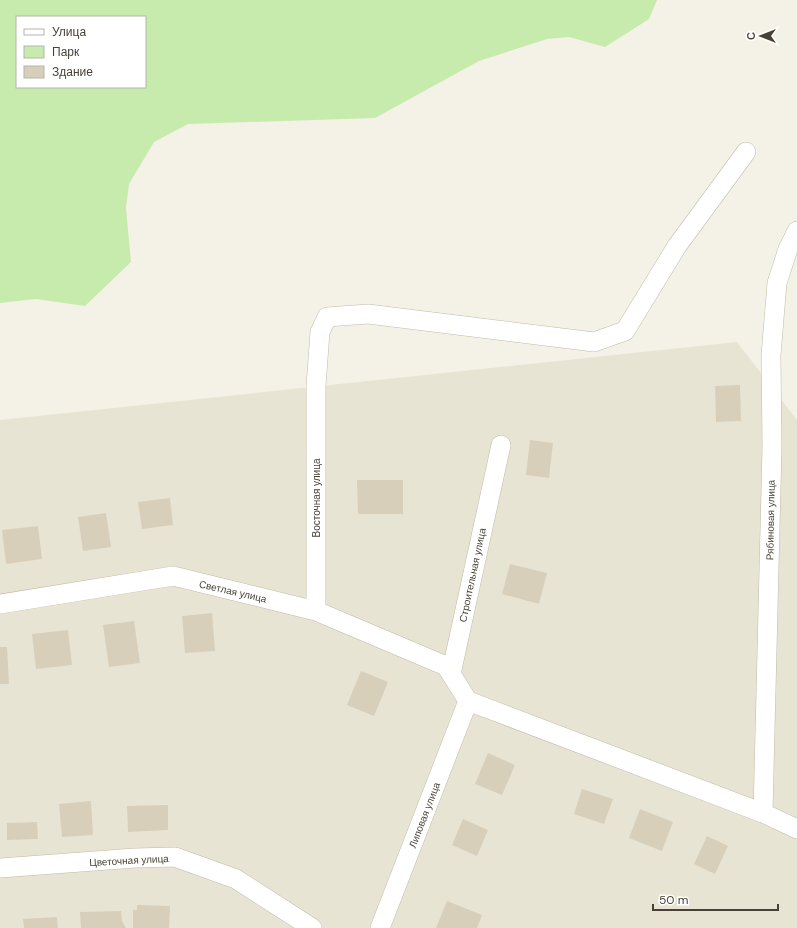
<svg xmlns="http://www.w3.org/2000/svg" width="797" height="928" viewBox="0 0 797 928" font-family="'DM Sans',sans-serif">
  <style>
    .residential { fill: #e8e4d4 }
    .green { fill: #c7ebac; fill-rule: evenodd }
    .building { fill: #d7cfba }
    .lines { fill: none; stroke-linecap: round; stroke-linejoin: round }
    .street-casing { stroke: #c0bba8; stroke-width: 20 }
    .street { stroke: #fff; stroke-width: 19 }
    .labels { text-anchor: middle; stroke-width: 3.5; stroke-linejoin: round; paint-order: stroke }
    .street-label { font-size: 10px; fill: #474235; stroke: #fff }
  </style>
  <rect width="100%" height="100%" fill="#f4f2e6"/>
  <path class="residential" d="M737 342 797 420V928H0V420Z"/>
  <path class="green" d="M0 0H657L649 19 605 47 569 37 547 39 479 61 375 118 188 124 154 142 129 184 126 208 131 262 85 306 36 299 0 303ZM17 17H145V87H17Z"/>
  <path class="building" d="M740 385 741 421 716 422 715 386Z
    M530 440 553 443 549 478 526 475Z
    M357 480H403V514H358Z
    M170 498 173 525 142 529 138 502Z
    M106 513 111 547 83 551 78 517Z
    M38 526 42 559 6 564 2 530Z
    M510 564 547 573 539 604 502 594Z
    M212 613 215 651 185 653 182 616Z
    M134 621 140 663 109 667 103 625Z
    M68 630 72 665 36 669 32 634Z
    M0 647H7L9 684H0Z
    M361 671 388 682 374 716 347 705Z
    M488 753 515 765 502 795 475 784Z
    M582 789 613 799 604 824 574 814Z
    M91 801 93 835 62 837 59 804Z
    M168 805V830L128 832 127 806Z
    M640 809 673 822 662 851 629 838Z
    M463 819 488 830 477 856 452 845Z
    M37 822 38 839 7 840V823Z
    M707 836 728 846 715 874 694 864Z
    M447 901 482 915 477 928H436Z
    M137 905 170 906 169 928H133V910H137Z
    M121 911 122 921 126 928H81L80 912Z
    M57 917 58 928H24L23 919Z"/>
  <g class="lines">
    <defs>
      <path id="street" d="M0 604 173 576 316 611 446 666 468 701
        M316 611V386L320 332 327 317 368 314 594 342 625 331 677 246 746 152
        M451 674 501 445
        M468 701 763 813 797 829
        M763 813 772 447 771 355 777 283 788 249 797 231
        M0 868 135 858 175 857 236 879 312 928
        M380 928 468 701"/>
    </defs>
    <use href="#street" class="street-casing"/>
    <use href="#street" class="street"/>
  </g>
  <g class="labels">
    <g class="street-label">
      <text transform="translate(316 498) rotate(-90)" y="4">Восточная улица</text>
      <text transform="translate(770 520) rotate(-89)" y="4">Рябиновая улица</text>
      <text transform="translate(472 575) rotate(-78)" y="4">Строительная улица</text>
      <text transform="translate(233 591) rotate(13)" y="4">Светлая улица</text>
      <text transform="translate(424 815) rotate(-69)" y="4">Липовая улица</text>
      <text transform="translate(129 860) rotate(-3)" y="4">Цветочная улица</text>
    </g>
  </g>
  <rect x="16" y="16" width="130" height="72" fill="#ffffff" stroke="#b5b3ae"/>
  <rect x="24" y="29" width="20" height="6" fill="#ffffff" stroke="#b5b3ae"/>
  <text x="52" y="36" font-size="12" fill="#474235">Улица</text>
  <rect x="24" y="46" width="20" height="12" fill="#c7ebac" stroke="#b5b3ae"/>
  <text x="52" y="56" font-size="12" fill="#474235">Парк</text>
  <rect x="24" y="66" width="20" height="12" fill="#d7cfba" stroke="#b5b3ae"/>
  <text x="52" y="76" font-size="12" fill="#474235">Здание</text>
  <g transform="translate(761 36) rotate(270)" stroke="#ffffff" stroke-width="3" paint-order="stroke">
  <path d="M0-3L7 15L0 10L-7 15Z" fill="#474235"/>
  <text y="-6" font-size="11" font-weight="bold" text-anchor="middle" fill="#474235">С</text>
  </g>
  <path d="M653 904v6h125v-6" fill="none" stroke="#474235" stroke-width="2"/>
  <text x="659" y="904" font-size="12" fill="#474235" stroke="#ffffff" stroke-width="3" paint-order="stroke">50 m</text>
</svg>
